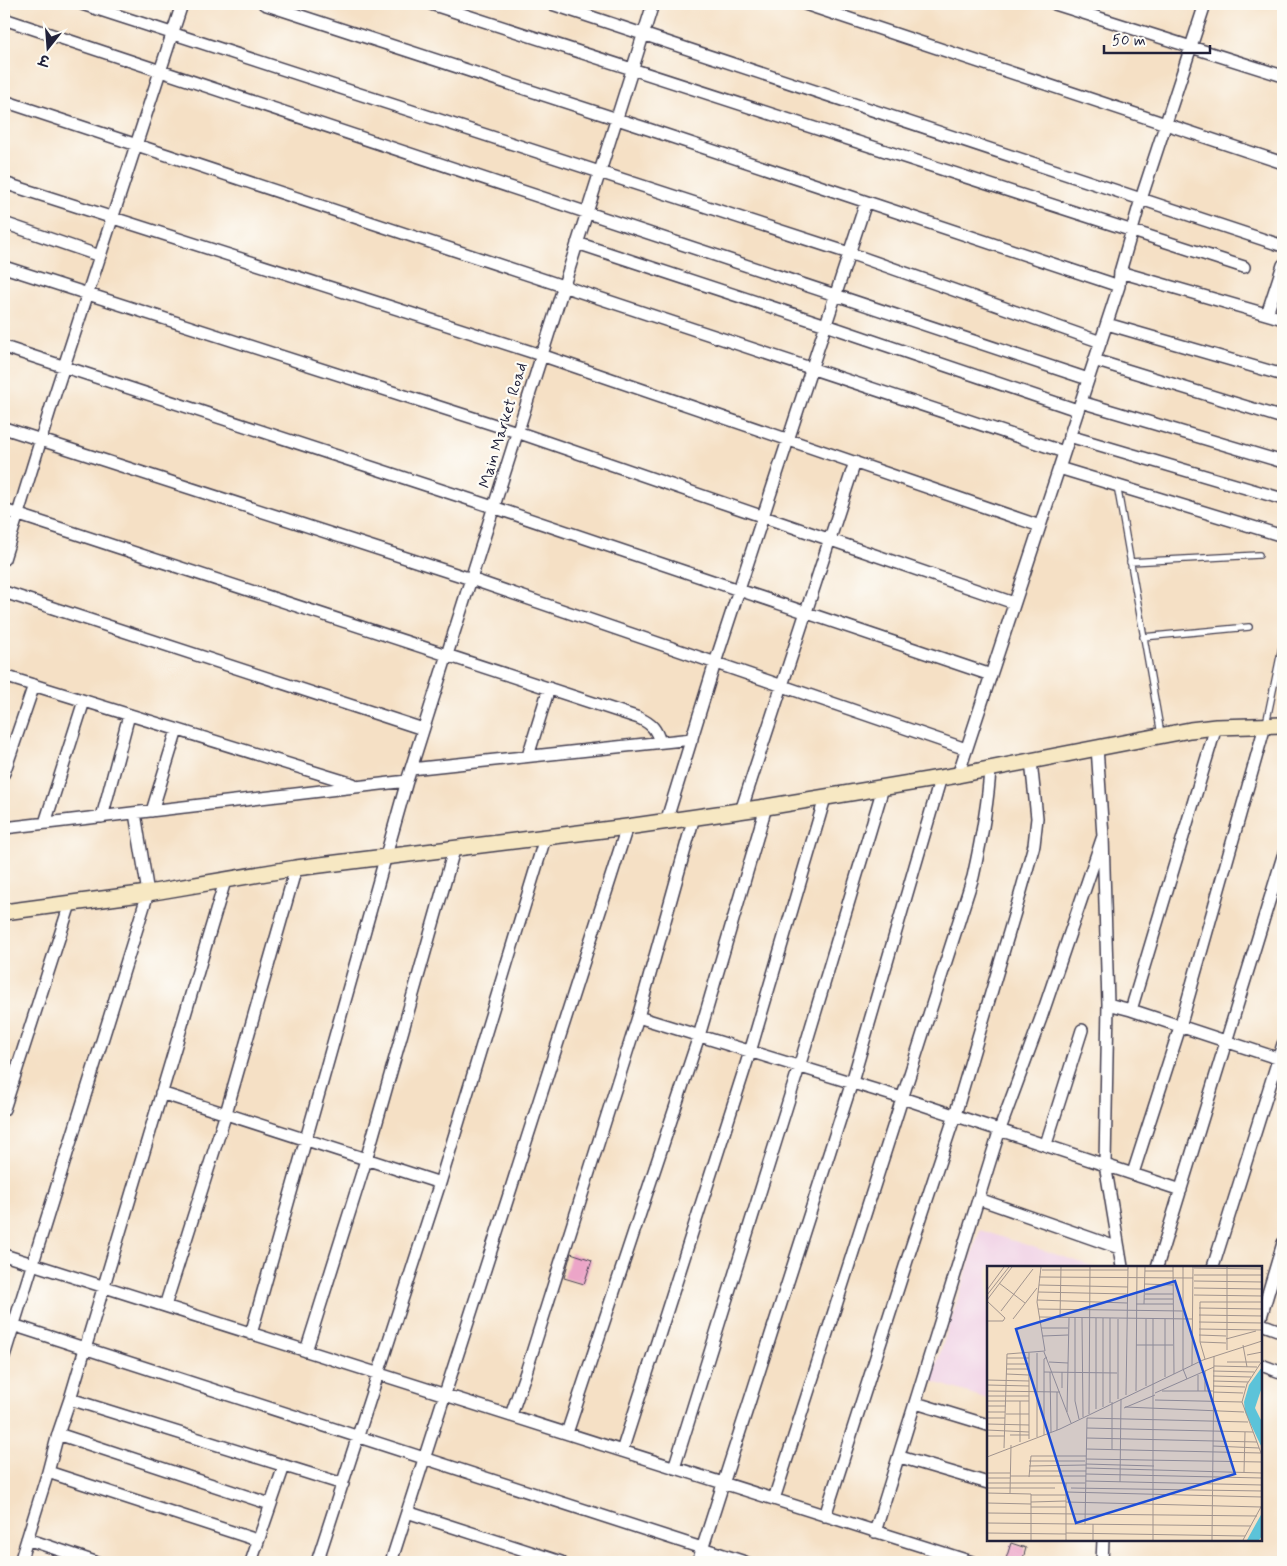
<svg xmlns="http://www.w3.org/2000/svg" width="1287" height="1566" viewBox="0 0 1287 1566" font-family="Mynerve,'Playpen Sans Deva',sans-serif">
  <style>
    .built { fill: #f0d0e5 }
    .building { fill: #eca5c8 }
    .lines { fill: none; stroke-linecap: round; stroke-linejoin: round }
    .lane-casing { stroke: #423e50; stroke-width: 8 }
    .street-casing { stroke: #423e50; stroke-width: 14 }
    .secondary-casing { stroke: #423e50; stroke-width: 18 }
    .lane { stroke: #fff; stroke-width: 5.5 }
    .street { stroke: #fff; stroke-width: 11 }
    .secondary { stroke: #f7e8c3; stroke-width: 15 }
    .labels { text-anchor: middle; stroke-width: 4.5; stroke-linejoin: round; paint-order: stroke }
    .street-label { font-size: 16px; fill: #22223b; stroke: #fdfcf7 }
    .inset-road { fill: none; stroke: #a1948e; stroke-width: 1 }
    .view { fill: #1d4ed8; fill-opacity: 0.15; stroke: #1d4ed8; stroke-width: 2.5 }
    .inset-edge { fill: none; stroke: #22223b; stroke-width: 2.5 }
  </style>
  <rect width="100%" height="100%" fill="#fdfcf7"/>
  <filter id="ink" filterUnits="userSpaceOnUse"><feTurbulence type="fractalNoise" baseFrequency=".02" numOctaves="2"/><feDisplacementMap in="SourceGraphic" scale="10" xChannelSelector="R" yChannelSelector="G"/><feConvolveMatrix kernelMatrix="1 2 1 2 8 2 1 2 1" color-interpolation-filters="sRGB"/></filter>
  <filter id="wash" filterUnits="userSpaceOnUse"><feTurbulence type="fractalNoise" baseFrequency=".0096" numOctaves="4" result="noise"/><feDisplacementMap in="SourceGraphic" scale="20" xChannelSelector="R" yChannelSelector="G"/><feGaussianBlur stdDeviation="1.12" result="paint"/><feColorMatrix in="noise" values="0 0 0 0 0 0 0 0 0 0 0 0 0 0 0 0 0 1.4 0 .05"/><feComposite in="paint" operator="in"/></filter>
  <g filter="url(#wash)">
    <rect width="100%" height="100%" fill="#f5e0c5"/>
    <path class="built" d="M980 1230 1095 1267H988V1399L931 1381Z"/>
    <g id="blocks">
      <path class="building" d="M571 1253 592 1260 584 1284 564 1278Z
        M1011 1543 1026 1548 1022 1562H1005Z"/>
    </g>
  </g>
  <g filter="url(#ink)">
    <use href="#blocks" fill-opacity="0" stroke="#423e50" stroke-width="1"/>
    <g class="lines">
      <defs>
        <path id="lane" d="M1117 485 1161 734
          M1130 562 1259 555
          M1143 637 1249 627
          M1266 724 1283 642"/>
        <path id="street" d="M82 4 849 253 1101 342
          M264 4 651 130 1119 286
          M431 4 1244 267
          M552 4 1283 246
          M805 4 1283 163
          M1055 4 1283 76
          M4 19 1088 379
          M4 101 1064 452
          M4 183 541 355 1040 526
          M4 223 100 256
          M577 243 826 325 1077 410
          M4 267 517 432 1014 603
          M1120 272 1283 319
          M1267 314 1283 265
          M1107 324 1283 375
          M4 347 493 507 991 675
          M1094 360 1283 418
          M1081 402 1283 462
          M4 428 471 579 966 749
          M1069 436 1283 499
          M1059 468 1283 536
          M4 510 639 718C652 724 656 729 660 742
          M4 559 54 397 182 4
          M4 592 423 729
          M4 676 353 784
          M1097 747 1103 836 1108 1004 1105 1164 1122 1267
          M528 756 549 688
          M411 769 692 739
          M4 773 34 685
          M958 775 1119 286 1120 272 1141 199 1205 4
          M152 811 177 730
          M741 811 855 462
          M102 817 129 715
          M666 822 715 663 866 202
          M45 823 84 701
          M4 828 407 781
          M1108 1004 1131 1010 1283 1060
          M1131 1010 1216 727
          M638 1017 902 1098 1181 1190
          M161 1093 440 1183
          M4 1109 70 904
          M1046 1144 1082 1030
          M1133 1173 1180 1027 1265 726
          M979 1199 1119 1248
          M4 1255 972 1562
          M1157 1267 1283 856
          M1213 1267 1283 1044
          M165 1306 226 1113 296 868
          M1261 1317 1283 1243
          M1261 1324 1283 1332
          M13 1325 745 1562
          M251 1334 407 781 653 4
          M306 1351 366 1160 454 850
          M4 1356 148 893 135 813
          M1261 1365 1283 1373
          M70 1399 343 1484
          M916 1403 988 1425
          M511 1415 526 1372 638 1017 694 817
          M567 1433 699 1036 766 807
          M58 1434 270 1504
          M622 1451 750 1052 825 798
          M900 1457 988 1483
          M674 1468 799 1067 883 788
          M48 1472 257 1540
          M774 1499 973 877C981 841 988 806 990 769
          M407 1512 561 1562
          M825 1516 909 1254 955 1115 1018 902 1034 845 1037 818 1031 761
          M875 1532 1000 1129 1041 1018 1103 836
          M27 1539 95 1562
          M20 1562 48 1472 58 1434 70 1399 225 881
          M251 1562 284 1466
          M317 1562 440 1183 545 838
          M391 1562 627 827
          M698 1562 852 1082 941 777
          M1102 1562 1103 1540"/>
        <path id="secondary" d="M4 912 148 893 296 868 627 827 766 807 958 775 1190 730 1216 727 1283 725"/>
      </defs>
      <use href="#lane" class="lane-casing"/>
      <use href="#street" class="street-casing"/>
      <use href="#secondary" class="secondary-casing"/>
      <use href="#lane" class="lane"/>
      <use href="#street" class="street"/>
      <use href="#secondary" class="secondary"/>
    </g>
  </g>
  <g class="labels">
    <g class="street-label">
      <text transform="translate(502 425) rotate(-73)" y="6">Main Market Road</text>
    </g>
  </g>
  <g transform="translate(987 1266)">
    <rect width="275" height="275" fill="#f5e0c5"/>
    <path d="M275 101V121L268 142 275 156V182L258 146 257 136 262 119ZM275 247V270L272 274H260Z" fill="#5cc3d9"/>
    <path class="inset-road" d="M186 1 187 108M196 1V103L200 113M207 2 275 3M55 4H141M158 5H186M207 9H275M52 11 206 12M207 15 275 16M12 17 38 37M158 18 186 19M52 19 141 21M207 22 275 23M0 24 17 1M51 26 140 28M158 28H186M0 29 22 1M207 29 275 30M157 33H186M0 34 25 1M50 34 140 37M0 35 18 52 16 55H0M149 38H186M157 38 158 1M212 42 275 43M51 43 196 45M14 45 46 3M212 49 275 50M52 51 206 53M73 52 74 1M88 52V135L92 153M95 52 96 151M26 53 50 22M159 53V120M178 53V111M212 56 275 57M54 62H81M212 63 275 64M212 69 239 70M56 70 81 69M239 73 269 65M213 76 239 77M149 79H186M256 79 260 101M240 84V1M57 86 84 157M42 87V173M260 89 275 86M20 92H42M218 93 213 76V36H275M62 96 81 97M240 96H273M20 98H42M205 99 206 1M227 100 270 101M20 103H42M226 105 267 106M57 106 130 107M63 106 64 166M19 108 42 109M226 110 264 111M0 114 42 115M226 115 261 116M0 119 42 120M226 120 258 121M75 122V106M0 125 73 126M149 125 150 1M175 125H226M211 125V109M218 125V105M70 126V164M226 126 256 127M168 127 227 101M139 129 141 1M0 130H42M131 133V53M168 134 255 136M0 135H42M123 137V52M0 140H19M116 141V52M138 141 257 146M137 142 168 129M109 143V52M0 146H18M80 146 82 52M19 148H42M102 148 103 1M0 152H18M100 152 261 156M0 158 42 159M100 162 266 166M0 164 42 166M23 169H42M57 169V93L60 91M0 170H18M50 171V87M100 172 270 176M33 176V135M226 180 272 182M17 182 20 88 58 85 50 36 54 1M99 183 274 187M125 183V136M274 187 255 136 260 118 275 95M0 191 73 163 216 94 275 75M99 193 275 196M42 195H98M99 198 167 200M42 200 99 199M99 202 275 207M42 205H99M257 206 258 166M0 207H23M99 208 275 212M23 210H99M42 211 44 190H99M0 212H23M99 215 275 219M133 216 134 133M0 217H98M0 222H68M84 222 275 225M79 226 275 231M0 227 44 228V274M23 227 24 179M44 229H79M44 236 79 235M79 236 274 241M0 237 44 238M44 241H79M0 247 270 250M0 257 264 260M98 258 100 152M0 267 79 268M79 267 258 270M79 274V217M106 274V258M166 274V53M225 274 227 90M256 274 275 239"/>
    <path class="view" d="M188 15 248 208 89 257 29 63Z"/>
    <rect width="275" height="275" class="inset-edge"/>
  </g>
  <rect width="1287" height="1566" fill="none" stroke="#fdfcf7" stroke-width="20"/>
  <g transform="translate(48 48) rotate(197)" stroke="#fdfcf7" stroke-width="4" paint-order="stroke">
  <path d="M0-4L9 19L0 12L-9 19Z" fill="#22223b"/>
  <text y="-8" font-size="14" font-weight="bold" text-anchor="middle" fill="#22223b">उ</text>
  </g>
  <path d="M1104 45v8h106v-8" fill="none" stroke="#22223b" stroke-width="2.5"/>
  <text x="1112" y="45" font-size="15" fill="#22223b" stroke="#fdfcf7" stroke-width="4" paint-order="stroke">50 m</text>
</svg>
